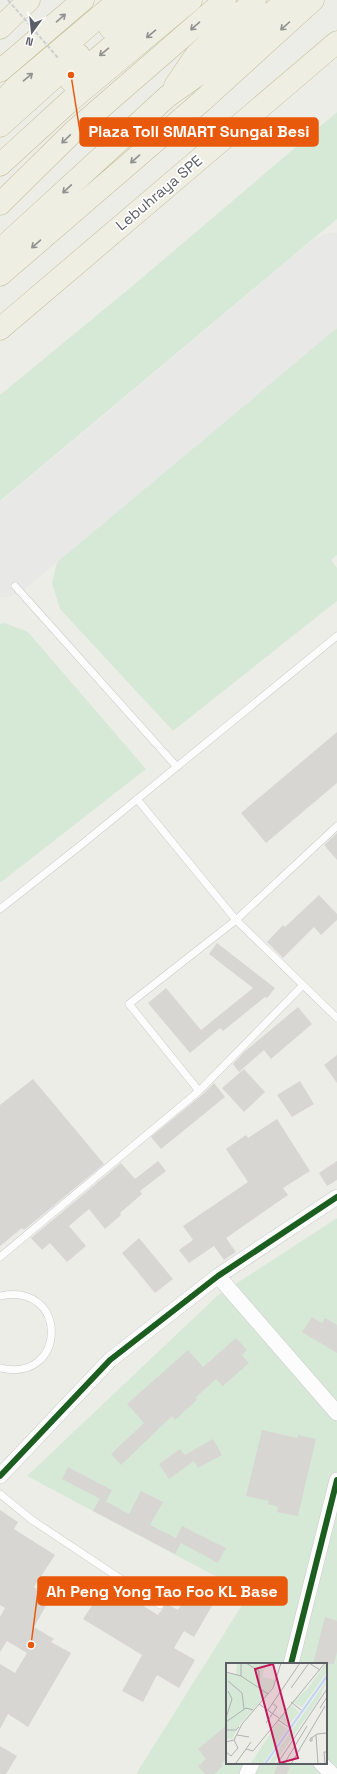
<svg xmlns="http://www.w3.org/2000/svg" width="337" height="1774" viewBox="0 0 337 1774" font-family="'Space Grotesk',sans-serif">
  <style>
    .green { fill: #d6e9d7; fill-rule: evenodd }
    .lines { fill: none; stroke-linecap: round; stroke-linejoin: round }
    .runway { stroke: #e8e8e6; stroke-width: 83 }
    .building { fill: #d7d6d3 }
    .service-casing { stroke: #c9cac8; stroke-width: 8 }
    .minor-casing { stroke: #c9cac8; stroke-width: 16 }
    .motorway-casing { stroke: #c4be96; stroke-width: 23 }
    .service { stroke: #fcfcfc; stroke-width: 7 }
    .minor { stroke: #fcfcfc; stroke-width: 15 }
    .motorway { stroke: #efeee2; stroke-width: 22 }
    .path-bridge { stroke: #cbcfcd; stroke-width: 2; stroke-dasharray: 4 2; stroke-linecap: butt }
    .cycleway-casing { stroke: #fff; stroke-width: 8 }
    .cycleway { stroke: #1b5e20; stroke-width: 6 }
    .oneway { stroke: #909191 }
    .labels { text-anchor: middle; stroke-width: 3.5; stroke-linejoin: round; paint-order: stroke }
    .street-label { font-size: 15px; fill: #5d5f66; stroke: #fff }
    .inset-river { fill: none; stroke: #bdd4f7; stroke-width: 2 }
    .inset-road { fill: none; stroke: #afb0b0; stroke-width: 1 }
    .view { fill: #c2185b; fill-opacity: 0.15; stroke: #c2185b; stroke-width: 2 }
    .inset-edge { fill: none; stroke: #5d5f66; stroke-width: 2 }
    .leader { fill: none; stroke: #e8590c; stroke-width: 1.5 }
    .callout-dot { fill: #e8590c; stroke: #fff; stroke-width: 1.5 }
    .callout { fill: #e8590c; stroke: #e8590c; stroke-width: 1.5 }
    .callout-label { font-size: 16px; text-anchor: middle; font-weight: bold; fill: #fff }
  </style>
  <rect width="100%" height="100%" fill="#edede8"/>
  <path class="green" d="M337 112V219L0 501V395L136 283Z
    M337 324V555L331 560 337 568V601L173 731 60 609 52 583 58 558Z
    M5 623 28 632 146 769 0 883V624Z
    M337 1218V1774H136L249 1594 27 1476 217 1296ZM227 1664H326V1763H227Z"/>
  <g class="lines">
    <path class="runway" d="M0 556 337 274"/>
  </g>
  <path class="building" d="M337 732V783L266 843 241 813Z
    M337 833V860L324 845Z
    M319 895 337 914V920L321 935 314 927 283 958 267 942 283 925 285 927Z
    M217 943 275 988 267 998 265 997 223 1031 220 1028 190 1053 148 1003 166 988 201 1030 253 988 209 954Z
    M298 1007 312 1024 271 1059 264 1050 239 1072 233 1064 244 1052Z
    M337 1055V1083L324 1065Z
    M244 1069 265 1092 244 1112 222 1088Z
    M33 1079 104 1164 24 1230 22 1228 0 1246V1105Z
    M300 1081 314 1104 292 1117 277 1095Z
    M214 1083 225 1097 161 1149 151 1137 202 1095Z
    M277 1119 310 1171 283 1188 288 1195 226 1238 236 1252 224 1260 214 1246 189 1263 179 1250 193 1240 183 1226 248 1182 226 1149 246 1135 248 1138Z
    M158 1161 166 1171 140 1191 142 1194 120 1213 121 1215 105 1229 89 1209 69 1226 86 1246 67 1262 50 1243 42 1250 31 1238 121 1163 135 1179Z
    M337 1161V1180L327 1186 319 1173Z
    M139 1238 173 1279 155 1293 122 1253Z
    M312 1317 322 1323 325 1318 337 1325V1353L302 1332Z
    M236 1338 247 1350 242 1355 249 1363 223 1386 216 1379 195 1398 197 1400 175 1420 172 1416 121 1465 111 1454 144 1423 127 1404 188 1350 203 1367Z
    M262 1430 297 1438 298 1435 316 1439 298 1516 277 1512 278 1507 268 1504 269 1501 246 1496Z
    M213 1439 222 1455 198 1468 194 1461 169 1479 159 1464 180 1449 185 1455Z
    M68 1467 112 1490 106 1502 62 1479Z
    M141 1491 163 1502 150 1525 176 1538 182 1526 226 1548 218 1563 181 1543 175 1554 93 1511 100 1498 129 1514Z
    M0 1510 18 1522 14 1529 55 1555 34 1587 51 1597 34 1627 54 1639 51 1642 71 1653 28 1727 8 1714 0 1729V1664L15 1673 27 1653 7 1641 0 1652V1617L5 1608 0 1605Z
    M196 1579 220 1592 194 1637 184 1631 174 1648 195 1660 179 1688 157 1675 143 1702 122 1691 142 1655 83 1619 107 1583 158 1615 164 1607 165 1603 178 1610Z
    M325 1617 337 1621V1652L334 1664H313Z
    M227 1725V1758L221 1764 223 1766 214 1774H205L198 1766 206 1759 198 1749Z
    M0 1746 17 1756 6 1774H0Z
    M278 1763 290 1766 287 1774H274Z"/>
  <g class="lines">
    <defs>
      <path id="service" d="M15 586 177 767
        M137 799 236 920 337 1018
        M0 909 81 845 337 636
        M199 1091 129 1004 236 920 337 826
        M0 1257 199 1091 303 985
        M0 1296C69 1281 68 1384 0 1368
        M0 1494 32 1520 160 1605"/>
      <path id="minor" d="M218 1276 337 1413
        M0 1476 110 1360 218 1276 337 1197
        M291 1664 337 1480
        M321 1763 332 1774
        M247 1774 252 1763"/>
      <path id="motorway" d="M0 28 29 0
        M110 28 142 0
        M0 71 83 0
        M71 81 166 0
        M175 86 196 55 255 0
        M0 104 15 88 119 0
        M0 126 79 55
        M0 165 71 100 191 0
        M0 204 73 132 225 0
        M0 250 168 96 202 72 287 0
        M0 275 202 101 313 0
        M0 329 337 42"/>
    </defs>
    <use href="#service" class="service-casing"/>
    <use href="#minor" class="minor-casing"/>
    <use href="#motorway" class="motorway-casing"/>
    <use href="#service" class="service"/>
    <use href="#minor" class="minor"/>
    <use href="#motorway" class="motorway"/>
    <path class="path-bridge" d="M8 0 59 59"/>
    <defs>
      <path id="cycleway" d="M0 1476 110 1360 218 1276 337 1197
        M291 1664 337 1480"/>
    </defs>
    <use href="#cycleway" class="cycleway-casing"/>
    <use href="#cycleway" class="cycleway"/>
  </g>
  <defs><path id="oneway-shaft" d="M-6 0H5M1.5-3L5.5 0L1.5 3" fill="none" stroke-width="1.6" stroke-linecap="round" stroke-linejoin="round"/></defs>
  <g class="oneway">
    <use href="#oneway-shaft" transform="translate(61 18) rotate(-41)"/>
    <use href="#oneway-shaft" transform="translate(195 26) rotate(139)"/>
    <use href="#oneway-shaft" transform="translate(285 26) rotate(138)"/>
    <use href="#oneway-shaft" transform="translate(151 34) rotate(140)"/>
    <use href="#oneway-shaft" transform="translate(104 52) rotate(140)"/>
    <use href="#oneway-shaft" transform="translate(28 77) rotate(-40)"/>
    <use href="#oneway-shaft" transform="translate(66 139) rotate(136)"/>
    <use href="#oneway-shaft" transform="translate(135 159) rotate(139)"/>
    <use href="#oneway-shaft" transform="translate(67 189) rotate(137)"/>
    <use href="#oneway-shaft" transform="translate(36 244) rotate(139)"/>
  </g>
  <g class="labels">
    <g class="street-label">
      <text transform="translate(159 193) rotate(-40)" y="5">Lebuhraya SPE</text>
    </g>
  </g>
  <g transform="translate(226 1663)">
    <rect width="101" height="101" fill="#edede8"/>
    <path d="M11 0 40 1 36 14 50 17 42 30 14 61 6 76H0V10L10 11ZM100 0 101 9 76 44 66 39 82 25ZM101 17 93 36 48 101H42ZM65 41 73 49 63 62 53 56ZM52 59 61 66 37 101H24Z" fill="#d6e9d7"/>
    <path class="inset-river" d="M39 101 101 13"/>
    <path class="inset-road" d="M15 0V13M20 0 33 8V24M0 9 15 13 42 31M2 18 16 30 18 46M65 25 83 0 94 7M65 39 75 47M33 41 53 55M94 45 101 34M42 47 74 0M0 55 6 36 2 28M52 57 63 64M0 59 20 45 27 47M40 60 51 44 46 40M0 67H10L13 64M11 72 23 74M90 72 92 101M86 74V78H84V76L91 71 101 70M0 79 8 77 16 61 47 25 55 0M20 86 27 88 99 0M0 89 5 93 12 85 8 77M10 100 25 79M51 101 101 26M58 101 81 63M65 101 99 43M99 101 98 89H101"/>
    <path class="view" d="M47 1 72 95 54 100 29 6Z"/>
    <rect width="101" height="101" class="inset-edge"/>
  </g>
  <path class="leader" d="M71 75L80 132M31 1645L38 1591"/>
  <g class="callout-dot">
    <circle cx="71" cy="75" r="4"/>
    <circle cx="31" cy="1645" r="4"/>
  </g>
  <g class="callout">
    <rect x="80" y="118" width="238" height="28" rx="4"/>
    <rect x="38" y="1577" width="249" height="28" rx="4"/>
  </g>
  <g class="callout-label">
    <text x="199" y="137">Plaza Toll SMART Sungai Besi</text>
    <text x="162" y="1597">Ah Peng Yong Tao Foo KL Base</text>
  </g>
  <g transform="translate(32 32) rotate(195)" stroke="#ffffff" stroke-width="3" paint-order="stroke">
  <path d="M0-3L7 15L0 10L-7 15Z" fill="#5d5f66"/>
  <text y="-6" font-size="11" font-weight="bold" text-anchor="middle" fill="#5d5f66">N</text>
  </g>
</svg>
